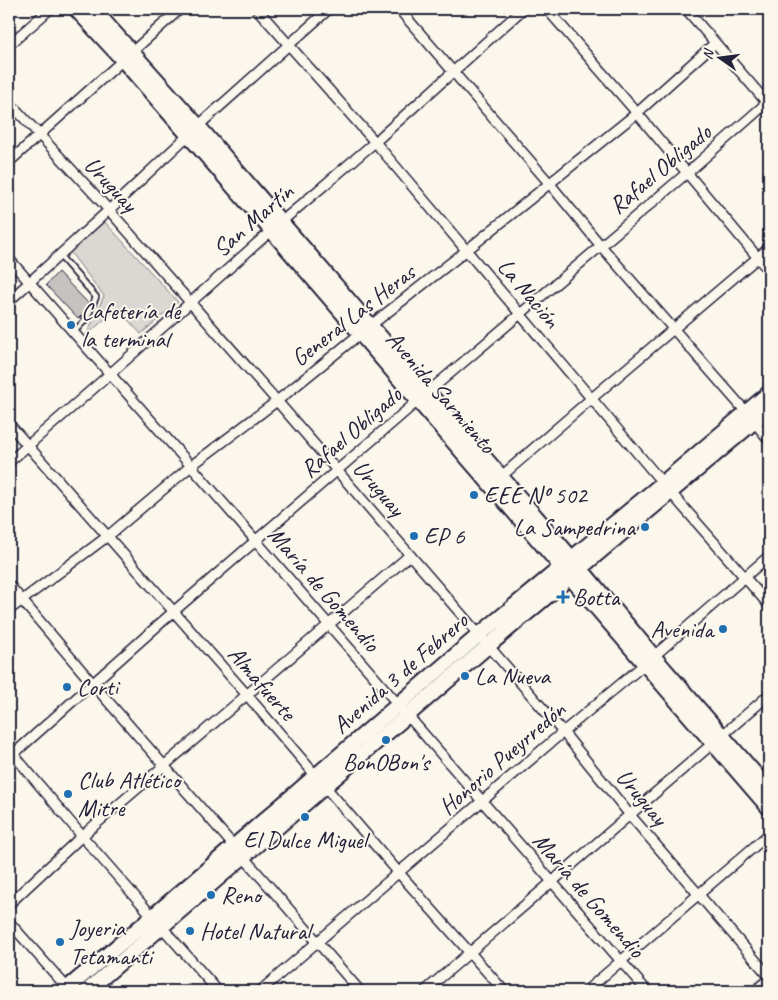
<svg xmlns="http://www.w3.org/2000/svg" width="778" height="1000" viewBox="0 0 778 1000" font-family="Caveat,sans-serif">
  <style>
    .green { fill: #dbd8d3; stroke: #7e7d87 }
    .building { fill: #c6c2c0; stroke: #22223b }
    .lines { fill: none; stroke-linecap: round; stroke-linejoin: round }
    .lane-casing { stroke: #22223b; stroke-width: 8 }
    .street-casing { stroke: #22223b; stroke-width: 12 }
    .secondary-casing { stroke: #22223b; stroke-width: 18 }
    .lane { stroke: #fbf7ec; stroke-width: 4.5 }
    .street { stroke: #fbf7ec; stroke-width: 9 }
    .secondary { stroke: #fbf7ec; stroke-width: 14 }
    .poi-dot { fill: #1f6fb2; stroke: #fbf7ec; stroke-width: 2 }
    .labels { text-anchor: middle; stroke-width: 4; stroke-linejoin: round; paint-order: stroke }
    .street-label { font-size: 24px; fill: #22223b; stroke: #fbf7ec }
    .poi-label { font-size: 24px; fill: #22223b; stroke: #fbf7ec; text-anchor: start }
  </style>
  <rect width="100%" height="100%" fill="#fbf7ec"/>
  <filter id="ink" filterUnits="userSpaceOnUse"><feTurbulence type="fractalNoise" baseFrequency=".02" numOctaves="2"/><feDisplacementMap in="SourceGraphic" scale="10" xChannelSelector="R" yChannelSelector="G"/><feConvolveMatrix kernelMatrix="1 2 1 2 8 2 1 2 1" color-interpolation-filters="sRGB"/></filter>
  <g filter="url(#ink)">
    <path class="green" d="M104 221 178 302 141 334 117 308 86 336 104 296 70 252Z"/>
    <path class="building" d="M58 272 89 304 85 312 78 319 46 285Z"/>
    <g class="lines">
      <defs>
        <path id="lane" d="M59 255 96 297 87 318 74 332"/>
        <path id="street" d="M257 9 375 142 671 493 769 605
          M399 9 550 184 601 246 747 413 769 440
          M547 9 637 113 769 271
          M686 9 769 105
          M9 45 50 9
          M9 102 109 210 277 401 563 732 630 815 769 976
          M9 162 180 9
          M9 259 191 466 647 991
          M9 301 109 210 198 126 329 9
          M9 424 247 695 399 873 504 991
          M9 462 110 374 281 222 375 142 523 9
          M497 480 592 398 769 248
          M9 585 93 684 360 991
          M9 610 108 536 191 466 277 401 361 333 467 250 637 113 715 43
          M9 749 82 836 218 991
          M9 758 173 612 428 392 687 173 769 101
          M9 904 82 836 410 555
          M9 922 70 991
          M260 991 563 732 646 663 769 556
          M425 991 769 695
          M586 991 769 834
          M755 991 769 979"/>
        <path id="secondary" d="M76 9 123 60 272 231 769 808
          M93 9 198 126 580 568 653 656 769 790
          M64 991 152 917 479 635 663 483 769 393
          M87 991 488 646 769 409"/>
      </defs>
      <use href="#lane" class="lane-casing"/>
      <use href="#street" class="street-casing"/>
      <use href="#secondary" class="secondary-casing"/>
      <use href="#lane" class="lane"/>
      <use href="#street" class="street"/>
      <use href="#secondary" class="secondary"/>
    </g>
  </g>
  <g class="poi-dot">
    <circle cx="71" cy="325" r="5"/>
    <circle cx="474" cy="495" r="5"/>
    <circle cx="645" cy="527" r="5"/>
    <circle cx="414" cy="536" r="5"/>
    <path d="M560.5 589.5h5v5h5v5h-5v5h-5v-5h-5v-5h5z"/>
    <circle cx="723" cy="629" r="5"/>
    <circle cx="465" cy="676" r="5"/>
    <circle cx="67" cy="687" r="5"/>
    <circle cx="386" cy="740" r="5"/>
    <circle cx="68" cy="794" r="5"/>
    <circle cx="305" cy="817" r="5"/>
    <circle cx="211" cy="895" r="5"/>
    <circle cx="190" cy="931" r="5"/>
    <circle cx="60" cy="942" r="5"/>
  </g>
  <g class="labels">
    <g class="street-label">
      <text transform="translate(660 169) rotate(-40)" y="8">Rafael Obligado</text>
      <text transform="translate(111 184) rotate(47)" y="8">Uruguay</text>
      <text transform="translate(253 220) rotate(-41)" y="8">San Martín</text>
      <text transform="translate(529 293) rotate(50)" y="8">La Nación</text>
      <text transform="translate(353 315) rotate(-38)" y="8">General Las Heras</text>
      <text transform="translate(441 392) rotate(49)" y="8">Avenida Sarmiento</text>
      <text transform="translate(351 432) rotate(-41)" y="8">Rafael Obligado</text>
      <text transform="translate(379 488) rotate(49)" y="8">Uruguay</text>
      <text transform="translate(324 589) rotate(49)" y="8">María de Gomendio</text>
      <text transform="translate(400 673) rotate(-41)" y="8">Avenida 3 de Febrero</text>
      <text transform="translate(262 683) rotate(49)" y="8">Almafuerte</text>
      <text transform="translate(502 758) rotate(-41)" y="8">Honorio Pueyrredón</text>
      <text transform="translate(642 797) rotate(50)" y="8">Uruguay</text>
      <text transform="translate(589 895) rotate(49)" y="8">María de Gomendio</text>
    </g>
    <g class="poi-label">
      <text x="81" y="319">Cafetería de<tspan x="81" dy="28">la terminal</tspan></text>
      <text x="484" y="503">EEE Nº 502</text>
      <text x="635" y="535" text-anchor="end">La Sampedrina</text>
      <text x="424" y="544">EP 6</text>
      <text x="573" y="605">Botta</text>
      <text x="713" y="637" text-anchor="end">Avenida</text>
      <text x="475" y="684">La Nueva</text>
      <text x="77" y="695">Corti</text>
      <text x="386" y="770" text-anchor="middle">BonOBon's</text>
      <text x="78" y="788">Club Atlético<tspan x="78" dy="28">Mitre</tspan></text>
      <text x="305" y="848" text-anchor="middle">El Dulce Miguel</text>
      <text x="221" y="903">Reno</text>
      <text x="70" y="936">Joyeria<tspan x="70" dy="28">Tetamanti</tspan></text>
      <text x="200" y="939">Hotel Natural</text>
    </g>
  </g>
  <rect width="778" height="1000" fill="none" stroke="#fbf7ec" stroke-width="30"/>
  <rect x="15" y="15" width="748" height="970" fill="none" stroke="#22223b" stroke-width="2" filter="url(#ink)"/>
  <g transform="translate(720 58) rotate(284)" stroke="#fbf7ec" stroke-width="4" paint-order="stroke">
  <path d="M0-4L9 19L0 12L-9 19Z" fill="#22223b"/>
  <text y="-8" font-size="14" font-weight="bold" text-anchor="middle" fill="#22223b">N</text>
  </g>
</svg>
